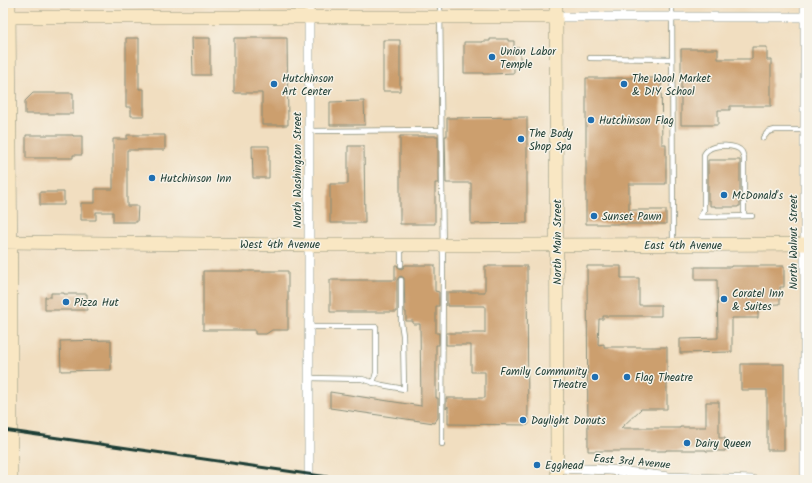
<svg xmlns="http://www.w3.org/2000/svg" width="812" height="483" viewBox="0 0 812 483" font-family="Kalam,sans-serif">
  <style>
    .building { fill: #cc9f6e }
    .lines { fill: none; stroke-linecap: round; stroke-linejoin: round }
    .lane-casing { stroke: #888e7a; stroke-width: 6 }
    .street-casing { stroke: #888e7a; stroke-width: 10 }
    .secondary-casing { stroke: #888e7a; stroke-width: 14 }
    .lane { stroke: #fff; stroke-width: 4.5 }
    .street { stroke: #fff; stroke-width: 9 }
    .secondary { stroke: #f9e7c3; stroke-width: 13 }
    .rail { stroke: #1f3d34; stroke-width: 3 }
    .poi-dot { fill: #1f6fb2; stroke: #f7f3e8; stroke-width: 1.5 }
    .labels { text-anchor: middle; stroke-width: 3; stroke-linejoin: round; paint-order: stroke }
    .poi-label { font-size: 11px; fill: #1f3d34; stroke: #f7f3e8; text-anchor: start }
    .street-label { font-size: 11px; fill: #1f3d34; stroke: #f7f3e8 }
  </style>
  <rect width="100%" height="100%" fill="#f7f3e8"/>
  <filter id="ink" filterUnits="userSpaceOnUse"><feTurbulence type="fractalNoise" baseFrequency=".025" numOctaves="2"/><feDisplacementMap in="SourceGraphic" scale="8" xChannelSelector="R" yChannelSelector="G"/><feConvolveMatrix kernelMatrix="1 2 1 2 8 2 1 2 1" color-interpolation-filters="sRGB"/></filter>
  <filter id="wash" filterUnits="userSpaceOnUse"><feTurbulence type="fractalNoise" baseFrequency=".012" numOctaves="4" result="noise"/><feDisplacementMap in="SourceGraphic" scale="16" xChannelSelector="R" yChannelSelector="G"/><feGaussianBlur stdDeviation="0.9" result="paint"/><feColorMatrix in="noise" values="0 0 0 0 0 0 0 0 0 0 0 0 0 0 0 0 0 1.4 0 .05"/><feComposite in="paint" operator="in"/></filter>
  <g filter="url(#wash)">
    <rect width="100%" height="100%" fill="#f1dec0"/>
    <g id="blocks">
      <path class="building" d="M126 38H139V89H144V116H131V107H126Z
        M192 38H210V75H193Z
        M234 38H287L288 125H262V93H234Z
        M490 39H508V41H514V48H520V66H514V73L491 74H483V73H464V42H483V41H490Z
        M383 40H400V91H383Z
        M752 47H767V60H771V106H730V110H718V125H681V49H718V59H752Z
        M586 78H661L662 144H666V184H629V210H666V224H586Z
        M33 93H73V114H25V101Z
        M364 101 365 125H330V102Z
        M527 117V223L471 224V183H446L445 136H447V118Z
        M26 135H73V136H82V155H73V158H26Z
        M127 135H165V150H127V206H138L137 222H113V212H96V220H81V203H95V189H113V139H127Z
        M400 136H438V183H435V224H400Z
        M252 146H269V178H253Z
        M348 146H364L365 223H330V184H348Z
        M708 160H740V206H738V207H715V206H710V201H708Z
        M40 192H64V205H40Z
        M395 265H397L398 267 401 269 403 268 405 265H435V291L439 292V306H436V333H439V345H436V398H438V418L434 423 330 408V392L421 406 420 324H413V321H406V312H405L404 278 401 276 399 277 397 280V312H330V280H395Z
        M485 266H527L528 425 448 424V406L446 409V398H485V372H471V345H446V333H485V306H447V292H485Z
        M587 266H621V278H639V305H661V316H603V319H599L598 345 604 344V347H667V409H641L621 428H680V427H706V402H719V438H725V451H706V450H666V451H588Z
        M731 266H784V287H780V304L758 305V318H732V352L680 353V339L718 338 717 280H695V267H731Z
        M203 271H288V330H272L266 334H255V330H203Z
        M51 293H64V294H87V310H45V297H51Z
        M111 340V370L61 371 60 341Z
        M741 364H784V450H767V390H741Z"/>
    </g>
  </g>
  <g filter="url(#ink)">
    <use href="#blocks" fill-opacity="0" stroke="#888e7a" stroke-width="1"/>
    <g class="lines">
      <defs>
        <path id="lane" d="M440 3 443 262 442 444
          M672 3 673 243
          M590 58 672 59
          M309 131 441 130
          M763 138 768 132 775 130H805
          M744 216V159C743 156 743 154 742 152 737 144 715 144 708 150 707 150 704 154 704 155V210L700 217 752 216
          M401 246V265
          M309 327H376V373L373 383
          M309 378 362 379 382 385 404 389 403 335 401 322V280"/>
        <path id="street" d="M309 3V480
          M805 3V480
          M556 17H809
          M557 468 610 470 669 477 753 480"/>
        <path id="secondary" d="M9 3 11 293V480
          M556 3 557 480
          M3 17H556
          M3 242 309 245H529L809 244"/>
      </defs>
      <use href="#lane" class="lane-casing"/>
      <use href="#street" class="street-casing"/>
      <use href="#secondary" class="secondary-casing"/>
      <use href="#lane" class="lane"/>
      <use href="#street" class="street"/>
      <use href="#secondary" class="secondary"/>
      <path class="rail" d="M3 430 349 480"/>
    </g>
  </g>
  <g class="poi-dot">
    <circle cx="492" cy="57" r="4"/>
    <circle cx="274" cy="84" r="4"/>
    <circle cx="624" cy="84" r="4"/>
    <circle cx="591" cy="120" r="4"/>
    <circle cx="521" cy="139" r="4"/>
    <circle cx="152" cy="178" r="4"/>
    <circle cx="724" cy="195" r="4"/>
    <circle cx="594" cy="216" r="4"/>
    <circle cx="724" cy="299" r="4"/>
    <circle cx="66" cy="302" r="4"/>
    <circle cx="595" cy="377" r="4"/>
    <circle cx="627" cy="377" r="4"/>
    <circle cx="523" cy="420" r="4"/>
    <circle cx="687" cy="443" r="4"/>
    <circle cx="537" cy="465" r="4"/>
  </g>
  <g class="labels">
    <g class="poi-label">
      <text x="500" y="55">Union Labor<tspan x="500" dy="13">Temple</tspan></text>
      <text x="282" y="82">Hutchinson<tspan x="282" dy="13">Art Center</tspan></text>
      <text x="632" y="82">The Wool Market<tspan x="632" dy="13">&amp; DIY School</tspan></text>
      <text x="599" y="124">Hutchinson Flag</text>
      <text x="529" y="137">The Body<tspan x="529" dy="13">Shop Spa</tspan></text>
      <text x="160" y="182">Hutchinson Inn</text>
      <text x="732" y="199">McDonald's</text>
      <text x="602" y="220">Sunset Pawn</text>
      <text x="732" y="297">Coratel Inn<tspan x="732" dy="13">&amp; Suites</tspan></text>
      <text x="74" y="306">Pizza Hut</text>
      <text x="587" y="375" text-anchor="end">Family Community<tspan x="587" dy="13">Theatre</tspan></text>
      <text x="635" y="381">Flag Theatre</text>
      <text x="531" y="424">Daylight Donuts</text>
      <text x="695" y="447">Dairy Queen</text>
      <text x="545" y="469">Egghead</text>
    </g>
    <g class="street-label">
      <text transform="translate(297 170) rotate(-90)" y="4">North Washington Street</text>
      <text transform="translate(557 242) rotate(-90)" y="4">North Main Street</text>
      <text transform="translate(793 242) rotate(-90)" y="4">North Walnut Street</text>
      <text x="280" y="248">West 4th Avenue</text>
      <text x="683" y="249">East 4th Avenue</text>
      <text transform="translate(632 461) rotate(5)" y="4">East 3rd Avenue</text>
    </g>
  </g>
  <rect width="812" height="483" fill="none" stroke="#f7f3e8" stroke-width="16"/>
</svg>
